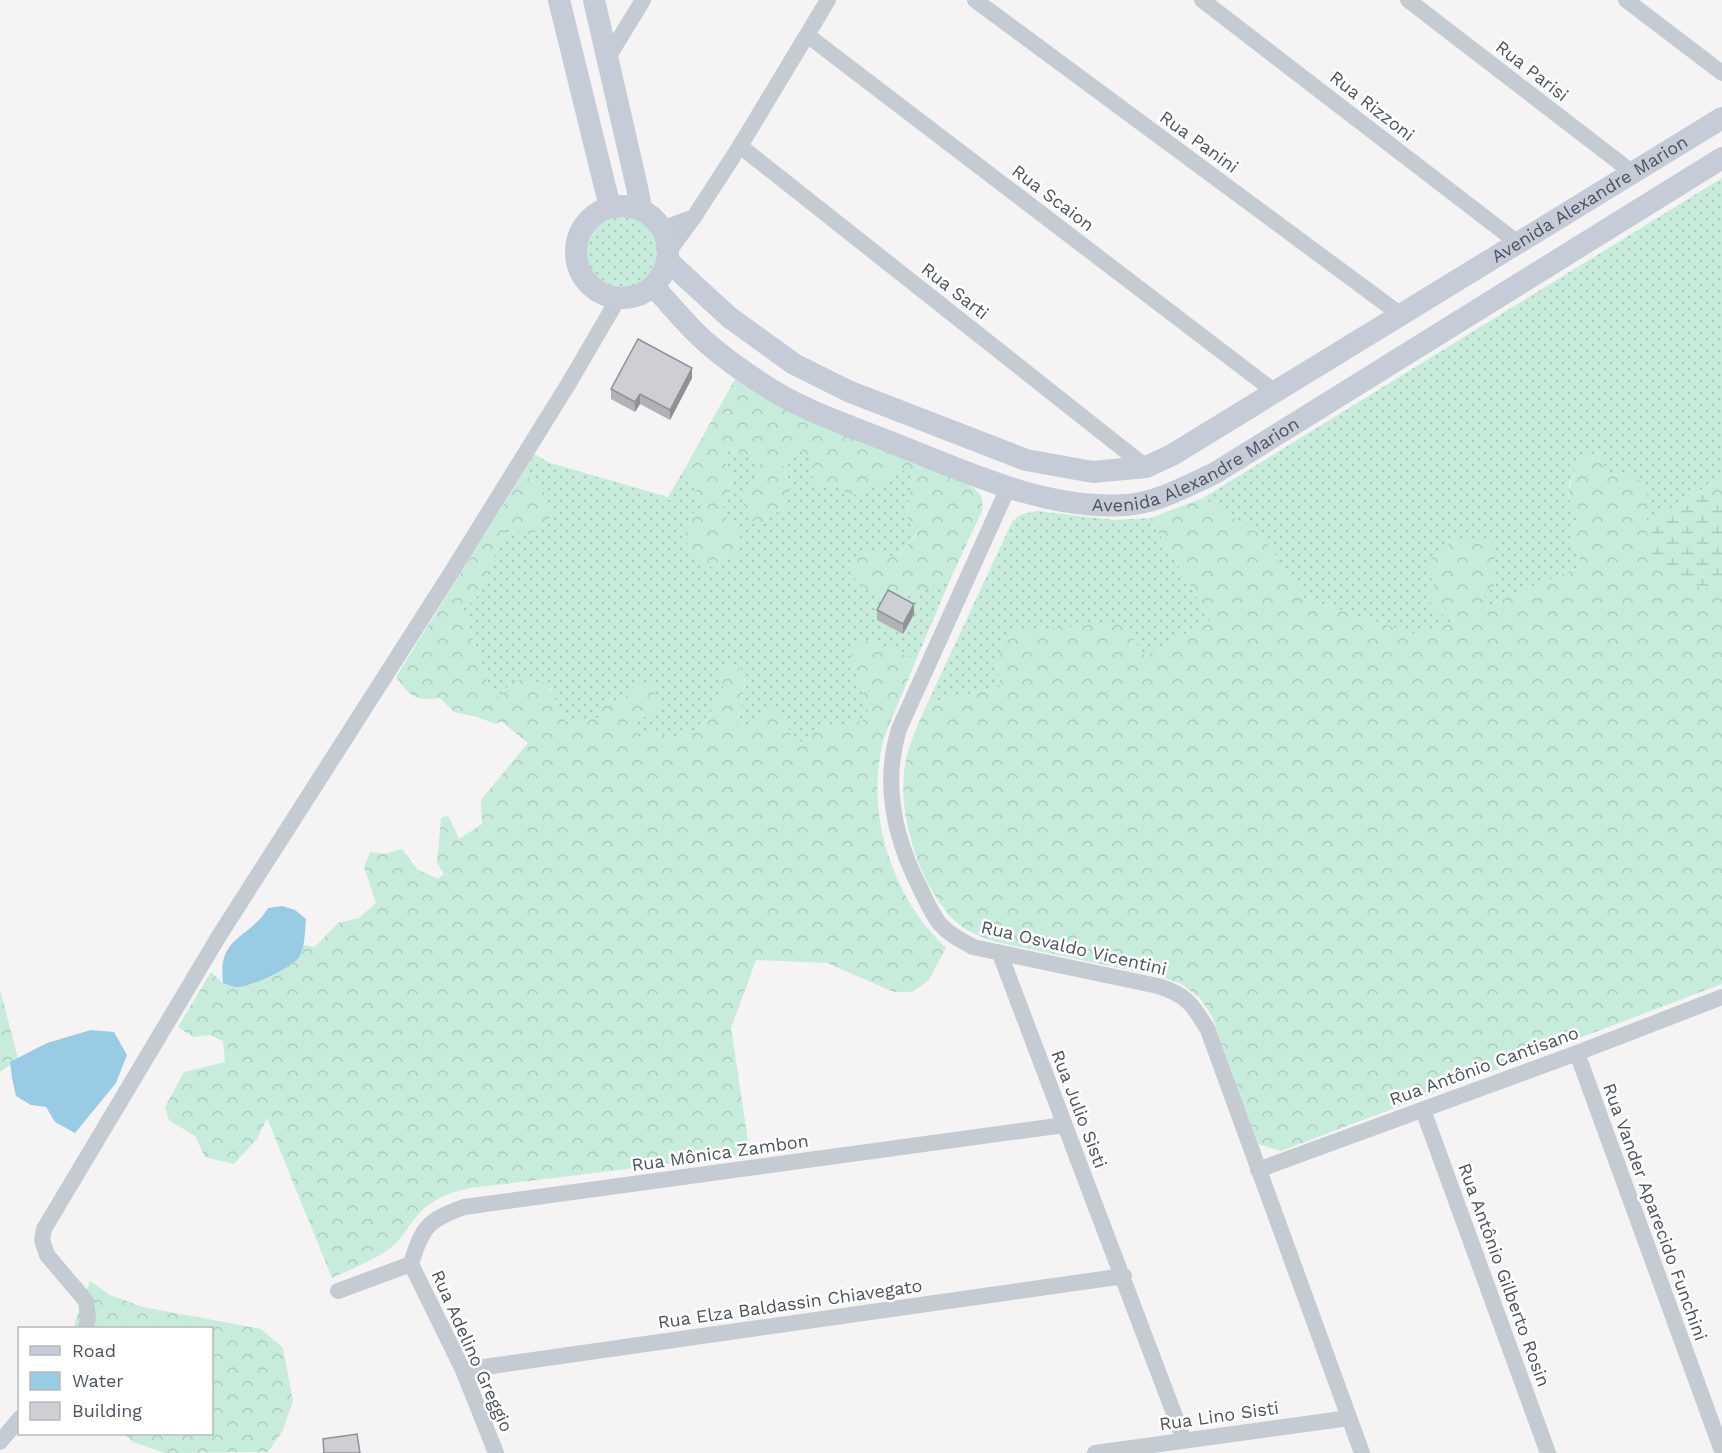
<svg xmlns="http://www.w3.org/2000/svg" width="1722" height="1453" viewBox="0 0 1722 1453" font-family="'Work Sans',sans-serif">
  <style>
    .grass { fill: url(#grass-dots) }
    .forest { fill: url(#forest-crowns) }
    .wetland { fill: url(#wetland-marsh) }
    .water { fill: #99cbe5 }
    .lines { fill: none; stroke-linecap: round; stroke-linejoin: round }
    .street { stroke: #c5cbd2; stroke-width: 16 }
    .secondary { stroke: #c6ccd7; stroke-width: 22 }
    .wall { fill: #b0b2b6 }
    .shaded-wall { fill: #909194 }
    .building { fill: #cdcfd4; stroke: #909194; stroke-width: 1.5 }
    .labels { text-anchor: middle; stroke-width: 5; stroke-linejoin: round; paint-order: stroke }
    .street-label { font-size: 18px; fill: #4c535e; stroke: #fff }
  </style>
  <defs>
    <pattern id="grass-dots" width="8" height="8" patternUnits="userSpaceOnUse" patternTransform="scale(1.5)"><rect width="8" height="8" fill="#c7ecdb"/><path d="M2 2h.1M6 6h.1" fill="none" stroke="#adccbe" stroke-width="1.8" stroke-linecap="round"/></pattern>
    <pattern id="forest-crowns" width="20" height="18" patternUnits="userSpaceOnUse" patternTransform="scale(1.5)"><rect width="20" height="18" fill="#c7ecdb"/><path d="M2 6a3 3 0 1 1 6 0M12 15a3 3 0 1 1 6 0" fill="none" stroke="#adccbe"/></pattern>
    <pattern id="wetland-marsh" width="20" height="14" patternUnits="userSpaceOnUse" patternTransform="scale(1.5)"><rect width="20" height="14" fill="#c7ecdb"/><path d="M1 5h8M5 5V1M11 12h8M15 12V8" fill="none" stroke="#adccbe"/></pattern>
  </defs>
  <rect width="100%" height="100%" fill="#f5f3f3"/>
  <path class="grass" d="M1722 178V481L1699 491 1646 524 1648 503 1609 478 1597 452 1578 464 1569 484 1568 498 1578 512 1571 537 1582 566 1487 606 1485 596 1435 582 1453 621 1418 635 1305 599 1261 535 1203 498Z
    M584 252a38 38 0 1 1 76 0a38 38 0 1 1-76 0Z
    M726 446 760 462 757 481 790 487 783 465 799 447 812 461V475L840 483 859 496 901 470 913 473 907 516 916 534 897 557 917 595 953 573 916 660 869 640 850 652 869 709 862 721 813 730 802 742 738 725 745 681 741 669 730 667 721 675 724 693 697 732 684 731 675 738 648 733 641 741 634 728 641 716 624 702 608 700 602 717 565 724 550 688 500 699 489 686 462 608 475 600 507 527 544 492 523 473 534 454 550 463 668 497 685 468 700 500 709 509 711 567 736 555 739 536 721 509 730 497 731 478 722 453Z
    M1036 511 1114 520 1150 518 1211 620 1145 656 997 664 1001 687 927 704 1012 522 1020 515Z"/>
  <path class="forest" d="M735 379 969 485C980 492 984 497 982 511L953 573 917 595 897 597 866 590 853 577 850 564 860 550 897 557 916 535 907 516 913 473 901 470 860 496 846 493 840 483 820 489 812 475V461L799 447 783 465 790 487 785 507 758 526 745 514 742 495 757 481 760 462 726 446 722 453 731 478 730 497 721 509 739 536 736 556 711 567C686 553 680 542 690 514L708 509 700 500 685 468Z
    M1597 452 1609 477 1622 473 1646 483 1648 503 1646 524 1682 583 1722 591V984L1281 1151 1258 1144 1212 1016 1199 997 1180 983 1158 976 996 942C982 937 966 932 955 921 921 888 899 820 904 773 906 749 917 727 927 704L1001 687 997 664 1007 633 1121 622 1145 656 1211 620 1150 518 1203 498 1261 535 1305 599 1418 635 1452 621 1432 608 1429 593 1435 582 1428 575 1429 560 1456 539 1491 541 1495 552V584L1485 596 1487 606 1582 566 1571 537 1578 512 1568 498 1570 484 1578 464Z
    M523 473 544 492 551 515 544 529 528 534 507 528 475 600 462 608 489 686 500 698 511 681C555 677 549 690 566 723L602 717V707L608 700 624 702 630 685 652 686 660 708 650 718 641 716 635 729 641 740 648 733 675 738 684 731 697 732 724 693 721 675 730 667 741 669 745 682 738 725 748 727 769 709 787 716 791 738 802 742 813 730 862 721 869 710 850 652 852 644 869 640 916 660C908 679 901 697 893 716 889 726 884 736 882 746 866 817 893 899 946 948L928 981 912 992H894L827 963 756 960 731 1028 750 1154 470 1188C449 1193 431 1199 417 1216 409 1225 403 1237 394 1245 377 1260 352 1268 332 1278L267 1118 257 1139 234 1164 205 1157 195 1136 169 1120 165 1107 184 1072 225 1062 223 1041 210 1035 193 1037 178 1027 211 972 223 983 250 985 284 969 300 957 302 945 315 947 338 923 359 918 376 903 364 867 370 852 384 854 402 849 417 869 438 879 444 874 437 863 441 818 448 815 459 839 482 824 481 800 528 743 501 721 496 724 477 717 454 712 440 698C414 701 411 697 396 677Z
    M1722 481V507L1699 491Z
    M0 989 18 1059 0 1072Z
    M90 1281 110 1295 143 1307 261 1329 283 1348 293 1401 283 1430 268 1452 165 1453 133 1442 124 1434H212V1328H73Z"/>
  <path class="wetland" d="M1699 491 1722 507V591L1682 583 1652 563 1646 524Z"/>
  <path class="water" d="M282 906 295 910 306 919C305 930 305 946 300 956 294 967 249 988 237 987 233 987 227 984 223 983 217 935 249 940 268 908Z
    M91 1030 114 1032 127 1055 116 1083 75 1133 55 1122 46 1107 31 1105 16 1096 12 1078 10 1062 47 1043Z"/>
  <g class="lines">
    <path class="street" d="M975 0 1401 315
      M1202 0 1518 243
      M1408 0 1633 173
      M1626 0 1722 73
      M807 35 1275 392
      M607 59 643 0
      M740 146 1146 467
      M662 229 694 217
      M669 251 694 217 740 146 828 0
      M1008 488 899 729C882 784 895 840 921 890 926 901 932 913 939 923 948 934 961 940 973 947L1158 986C1187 995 1193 1005 1208 1030L1362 1453
      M1000 954C1061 1117 1124 1278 1184 1440
      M1577 1053 1722 1451
      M1423 1110 1548 1453
      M1258 1170 1577 1053 1722 997
      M411 1264C422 1227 428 1220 464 1207L1064 1125
      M411 1264 463 1370 496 1453
      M338 1291 411 1264
      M86 1328 88 1317 86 1301 47 1255 42 1240 44 1229 219 936 451 573 569 383 618 299
      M463 1370 1124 1276
      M0 1442 20 1418
      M1095 1453 1349 1418"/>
    <g class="secondary">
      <path d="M559 0 610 207"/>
      <path d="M594 0 637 187 641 209"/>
      <circle cx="622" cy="252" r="46"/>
      <path id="s1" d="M668 261 729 317 794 364 848 391 1026 460 1093 472 1146 467 1172 455 1722 118"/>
      <path id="s2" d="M654 287C671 305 688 327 707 343 723 357 741 370 758 381 798 409 845 424 890 442 965 471 1043 510 1126 505 1157 503 1187 486 1215 473L1722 158"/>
    </g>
  </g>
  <path class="wall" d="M692 378 670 420 640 404 635 412 611 399V389Z
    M877 610 914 614 903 634 877 620Z"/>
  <path class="shaded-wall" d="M692 368V378L670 420V410Z
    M640 394V404L635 412V402Z
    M914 604V614L903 634V624Z"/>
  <path class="building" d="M638 339 692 368 670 410 640 394 635 402 611 389Z
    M888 590 914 604 903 624 877 610Z
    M357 1434 360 1453H324L323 1439Z"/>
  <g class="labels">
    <g class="street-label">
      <text transform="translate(1532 71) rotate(38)" y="6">Rua Parisi</text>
      <text transform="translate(1372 106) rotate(38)" y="6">Rua Rizzoni</text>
      <text transform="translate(1199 142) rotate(36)" y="6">Rua Panini</text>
      <text transform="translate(1053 198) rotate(37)" y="6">Rua Scaion</text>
      <text dy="6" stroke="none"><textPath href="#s1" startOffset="1054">Avenida Alexandre Marion</textPath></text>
      <text transform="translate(955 291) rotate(38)" y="6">Rua Sarti</text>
      <text dy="6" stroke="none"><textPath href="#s2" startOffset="612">Avenida Alexandre Marion</textPath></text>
      <text transform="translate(1074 948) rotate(13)" y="6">Rua Osvaldo Vicentini</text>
      <text transform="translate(1484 1066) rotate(-20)" y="6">Rua Antônio Cantisano</text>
      <text transform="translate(1079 1109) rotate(69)" y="6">Rua Julio Sisti</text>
      <text transform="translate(720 1153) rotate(-8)" y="6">Rua Mônica Zambon</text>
      <text transform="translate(1655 1212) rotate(70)" y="6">Rua Vander Aparecido Funchini</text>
      <text transform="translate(1504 1275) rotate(70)" y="6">Rua Antônio Gilberto Rosin</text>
      <text transform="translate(790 1304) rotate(-8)" y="6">Rua Elza Baldassin Chiavegato</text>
      <text transform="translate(472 1351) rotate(66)" y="6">Rua Adelino Greggio</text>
      <text transform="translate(1219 1416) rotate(-8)" y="6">Rua Lino Sisti</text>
    </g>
  </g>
  <rect x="18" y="1327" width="195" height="108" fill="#ffffff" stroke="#b7babf" stroke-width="1.5"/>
  <rect x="30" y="1346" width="30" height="9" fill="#c6ccd7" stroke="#b7babf" stroke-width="1.5"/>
  <text x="72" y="1357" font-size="18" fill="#4c535e">Road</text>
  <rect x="30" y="1372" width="30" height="18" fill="#99cbe5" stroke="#b7babf" stroke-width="1.5"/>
  <text x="72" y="1387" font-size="18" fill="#4c535e">Water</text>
  <rect x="30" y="1402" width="30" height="18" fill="#cdcfd4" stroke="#b7babf" stroke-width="1.5"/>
  <text x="72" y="1417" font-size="18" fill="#4c535e">Building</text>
</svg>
